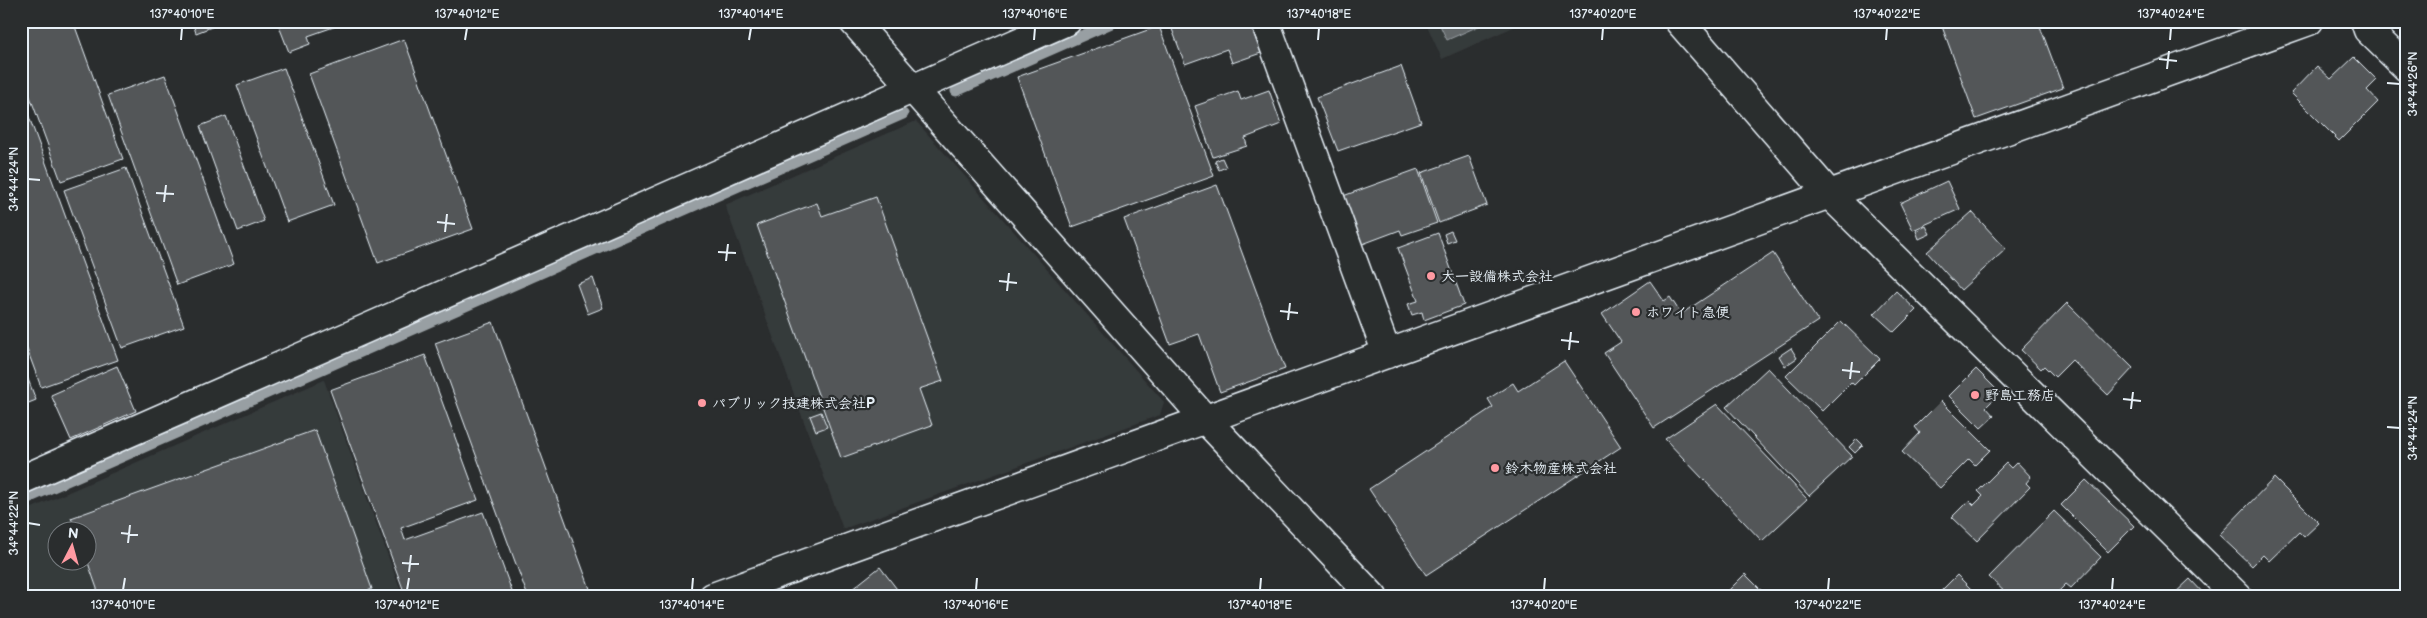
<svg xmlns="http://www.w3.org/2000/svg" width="2427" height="618" viewBox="0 0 2427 618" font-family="'Balsamiq Sans','Klee One',sans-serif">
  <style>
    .built { fill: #363a3b; fill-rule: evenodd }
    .water { fill: #63686b; stroke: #989fa3 }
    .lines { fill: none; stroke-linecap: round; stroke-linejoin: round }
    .stream { stroke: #989fa3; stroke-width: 11 }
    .building { fill: #535759; stroke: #e8f1f8 }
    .minor-casing { stroke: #e8f1f8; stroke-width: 31 }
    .minor { stroke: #2a2d2e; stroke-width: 28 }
    .ticks { fill: none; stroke: #e8f1f8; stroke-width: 2 }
    .poi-dot { fill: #ff9aa2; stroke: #2a2d2e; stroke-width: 2 }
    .labels { text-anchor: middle; stroke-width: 4.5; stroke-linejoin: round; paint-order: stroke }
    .poi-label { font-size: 14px; font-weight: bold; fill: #e8f1f8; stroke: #2a2d2e; text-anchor: start }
    .neatline { fill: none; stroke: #e8f1f8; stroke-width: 2 }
    .ticks-label { font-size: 12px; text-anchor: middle; fill: #e8f1f8 }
  </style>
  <rect width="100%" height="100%" fill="#2a2d2e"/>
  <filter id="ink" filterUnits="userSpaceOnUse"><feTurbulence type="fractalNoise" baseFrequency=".02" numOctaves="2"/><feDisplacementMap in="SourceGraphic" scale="10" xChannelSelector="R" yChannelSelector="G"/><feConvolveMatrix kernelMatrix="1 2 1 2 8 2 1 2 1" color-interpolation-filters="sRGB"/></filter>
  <g filter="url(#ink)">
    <path class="built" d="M1425 21H1527L1442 59Z
      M916 121 1164 402 1160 415 843 529 725 205Z
      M324 380 403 597H21V513ZM58 530H88V560H58Z"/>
    <path class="water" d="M1438 21H1490L1447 40Z"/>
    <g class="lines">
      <path class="stream" d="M956 91 1116 21
        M21 501 903 114"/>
    </g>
    <path class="building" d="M21 21H73L123 159 61 181 21 72Z
      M192 21H227L196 33Z
      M277 21H341L342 24 308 36 310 44 289 52Z
      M1169 21H1249L1261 53 1232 63 1227 49 1185 64Z
      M1940 21H2038L2063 88 1976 119Z
      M1159 26 1214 176 1072 227 1017 77Z
      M404 39 473 229 378 263 309 74Z
      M2354 57 2377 80 2367 90 2378 102 2339 141 2291 93 2317 66 2331 79Z
      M1401 66 1421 122 1338 151 1317 97Z
      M284 68 334 205 287 222 237 85Z
      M165 75 234 264 177 285 108 95Z
      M1269 90 1281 124 1245 138 1247 146 1213 157 1195 106 1238 91 1241 100Z
      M21 95 118 360 41 387 21 333Z
      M226 116 264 221 238 231 200 126Z
      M1469 156 1487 205 1439 223 1421 173Z
      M1222 158 1226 167 1219 170 1215 161Z
      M126 168 184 326 122 348 64 190Z
      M1418 169 1437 223 1402 235 1400 230 1360 245 1343 196Z
      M1947 181 1960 209 1913 230 1900 203Z
      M1217 185 1285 369 1220 392 1199 334 1170 344 1124 219Z
      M876 197 943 381 919 389 932 425 841 458 757 225 817 203 822 216Z
      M1972 212 2006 249 1961 290 1927 252Z
      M1926 226 1930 234 1919 239 1916 231Z
      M1451 231 1455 240 1447 243 1444 234Z
      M1438 233 1464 305 1424 320 1422 312 1412 315 1408 304 1418 301 1398 248Z
      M1773 253 1818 321 1654 428 1604 353 1621 342 1602 314 1650 281 1664 301 1670 297 1681 314Z
      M593 278 603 308 588 314 577 284Z
      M1896 291 1916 310 1894 332 1874 314Z
      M2067 303 2133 368 2108 395 2072 360 2055 377 2044 366 2041 369 2021 350Z
      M1841 321 1880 359 1854 385 1851 382 1822 411 1786 376Z
      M493 322 593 597H528L435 343Z
      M1791 348 1797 358 1785 366 1779 356Z
      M425 355 478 500 401 528 405 540 483 512 514 597H406L330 390Z
      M21 361 36 400 21 406Z
      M1564 361 1621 447 1426 575 1369 489 1493 407 1488 399 1513 383 1518 391Z
      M117 366 136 411 71 440 51 395Z
      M1768 368 1852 456 1809 496 1726 407Z
      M1976 369 2000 393 1986 407 1994 416 1981 428 1949 396Z
      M1941 401 1990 450 1975 465 1969 459 1940 488 1902 452 1920 433 1915 427Z
      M1717 404 1807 499 1762 541 1665 439Z
      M821 412 827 427 816 431 810 416Z
      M315 430 372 589 351 597H100L87 560 88 530H76L71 518Z
      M1857 439 1863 445 1855 453 1849 447Z
      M2017 462 2031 477 2026 483 2030 487 1977 541 1952 517 1969 500 1974 505 1983 496 1978 491 2006 463 2011 468Z
      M2274 478 2319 523 2304 537 2299 532 2269 561 2263 555 2252 566 2219 535Z
      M2086 480 2134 526 2108 552 2061 505Z
      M2054 511 2101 557 2071 588 2066 584 2053 597H2010L1989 577Z
      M880 567 903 597H842Z
      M1745 574 1768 597H1722Z
      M1957 575 1979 597H1935Z
      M2190 579 2207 597H2171Z
      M2001 591 2007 597 1996 596Z"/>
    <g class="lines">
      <defs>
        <path id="minor" d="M853 21 1205 419 1373 597
          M1265 21 1387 354
          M1679 21 1829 194 2238 597
          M2365 21 2368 30 2406 67
          M21 480 1067 21
          M713 597 2309 21"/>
      </defs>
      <use href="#minor" class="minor-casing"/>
      <use href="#minor" class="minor"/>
    </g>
  </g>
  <path class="ticks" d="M181 40 182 28M465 40 467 28M749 40 751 28M1034 40 1035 28M1318 40 1319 28M1602 40 1603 28M1886 40 1887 28M2170 40 2171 28M2159 59 2177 61M2167 69 2169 51M2387 83 2400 84M28 179 40 180M156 193 174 194M164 202 166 185M437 222 455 224M445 232 447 214M718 252 736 253M726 261 728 244M999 281 1017 283M1007 291 1009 273M1280 311 1298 313M1288 320 1290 303M1561 340 1579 342M1569 350 1571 332M1842 370 1860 372M1850 379 1852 362M2123 399 2141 401M2131 409 2133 392M2387 427 2400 428M28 523 40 525M121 533 138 535M128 543 130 525M402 563 419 564M409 572 411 555M123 590 125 578M407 590 409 578M692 590 693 578M976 590 977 578M1260 590 1261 578M1544 590 1545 578M1828 590 1829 578M2112 590 2113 578"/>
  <g class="poi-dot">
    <circle cx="1431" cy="276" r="5"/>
    <circle cx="1636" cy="312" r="5"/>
    <circle cx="1975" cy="395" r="5"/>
    <circle cx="702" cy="403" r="5"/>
    <circle cx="1495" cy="468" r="5"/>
  </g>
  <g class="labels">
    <g class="poi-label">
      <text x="1441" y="281">大一設備株式会社</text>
      <text x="1646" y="317">ホワイト急便</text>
      <text x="1985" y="400">野島工務店</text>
      <text x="712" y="408">パブリック技建株式会社P</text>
      <text x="1505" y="473">鈴木物産株式会社</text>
    </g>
  </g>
  <rect width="2427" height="618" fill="none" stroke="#2a2d2e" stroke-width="55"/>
  <g transform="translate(72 546) rotate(6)"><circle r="24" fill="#2a2d2e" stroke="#767b7f"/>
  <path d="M0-4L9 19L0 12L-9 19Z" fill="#ff9aa2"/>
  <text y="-8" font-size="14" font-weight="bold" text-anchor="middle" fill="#e8f1f8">N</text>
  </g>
  <rect x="28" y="28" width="2372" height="562" class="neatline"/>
  <g class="ticks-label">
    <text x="182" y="18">137°40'10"E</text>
    <text x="467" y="18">137°40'12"E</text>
    <text x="751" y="18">137°40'14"E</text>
    <text x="1035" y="18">137°40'16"E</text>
    <text x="1319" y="18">137°40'18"E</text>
    <text x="1603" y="18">137°40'20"E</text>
    <text x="1887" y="18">137°40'22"E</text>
    <text x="2171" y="18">137°40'24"E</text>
    <text transform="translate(2413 84) rotate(-90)" y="4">34°44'26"N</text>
    <text transform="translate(14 179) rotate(-90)" y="4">34°44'24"N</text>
    <text transform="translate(2413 428) rotate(-90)" y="4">34°44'24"N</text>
    <text transform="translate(14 523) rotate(-90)" y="4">34°44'22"N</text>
    <text x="123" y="609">137°40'10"E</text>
    <text x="407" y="609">137°40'12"E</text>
    <text x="692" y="609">137°40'14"E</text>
    <text x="976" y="609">137°40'16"E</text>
    <text x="1260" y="609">137°40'18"E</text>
    <text x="1544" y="609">137°40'20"E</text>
    <text x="1828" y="609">137°40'22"E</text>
    <text x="2112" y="609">137°40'24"E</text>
  </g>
</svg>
